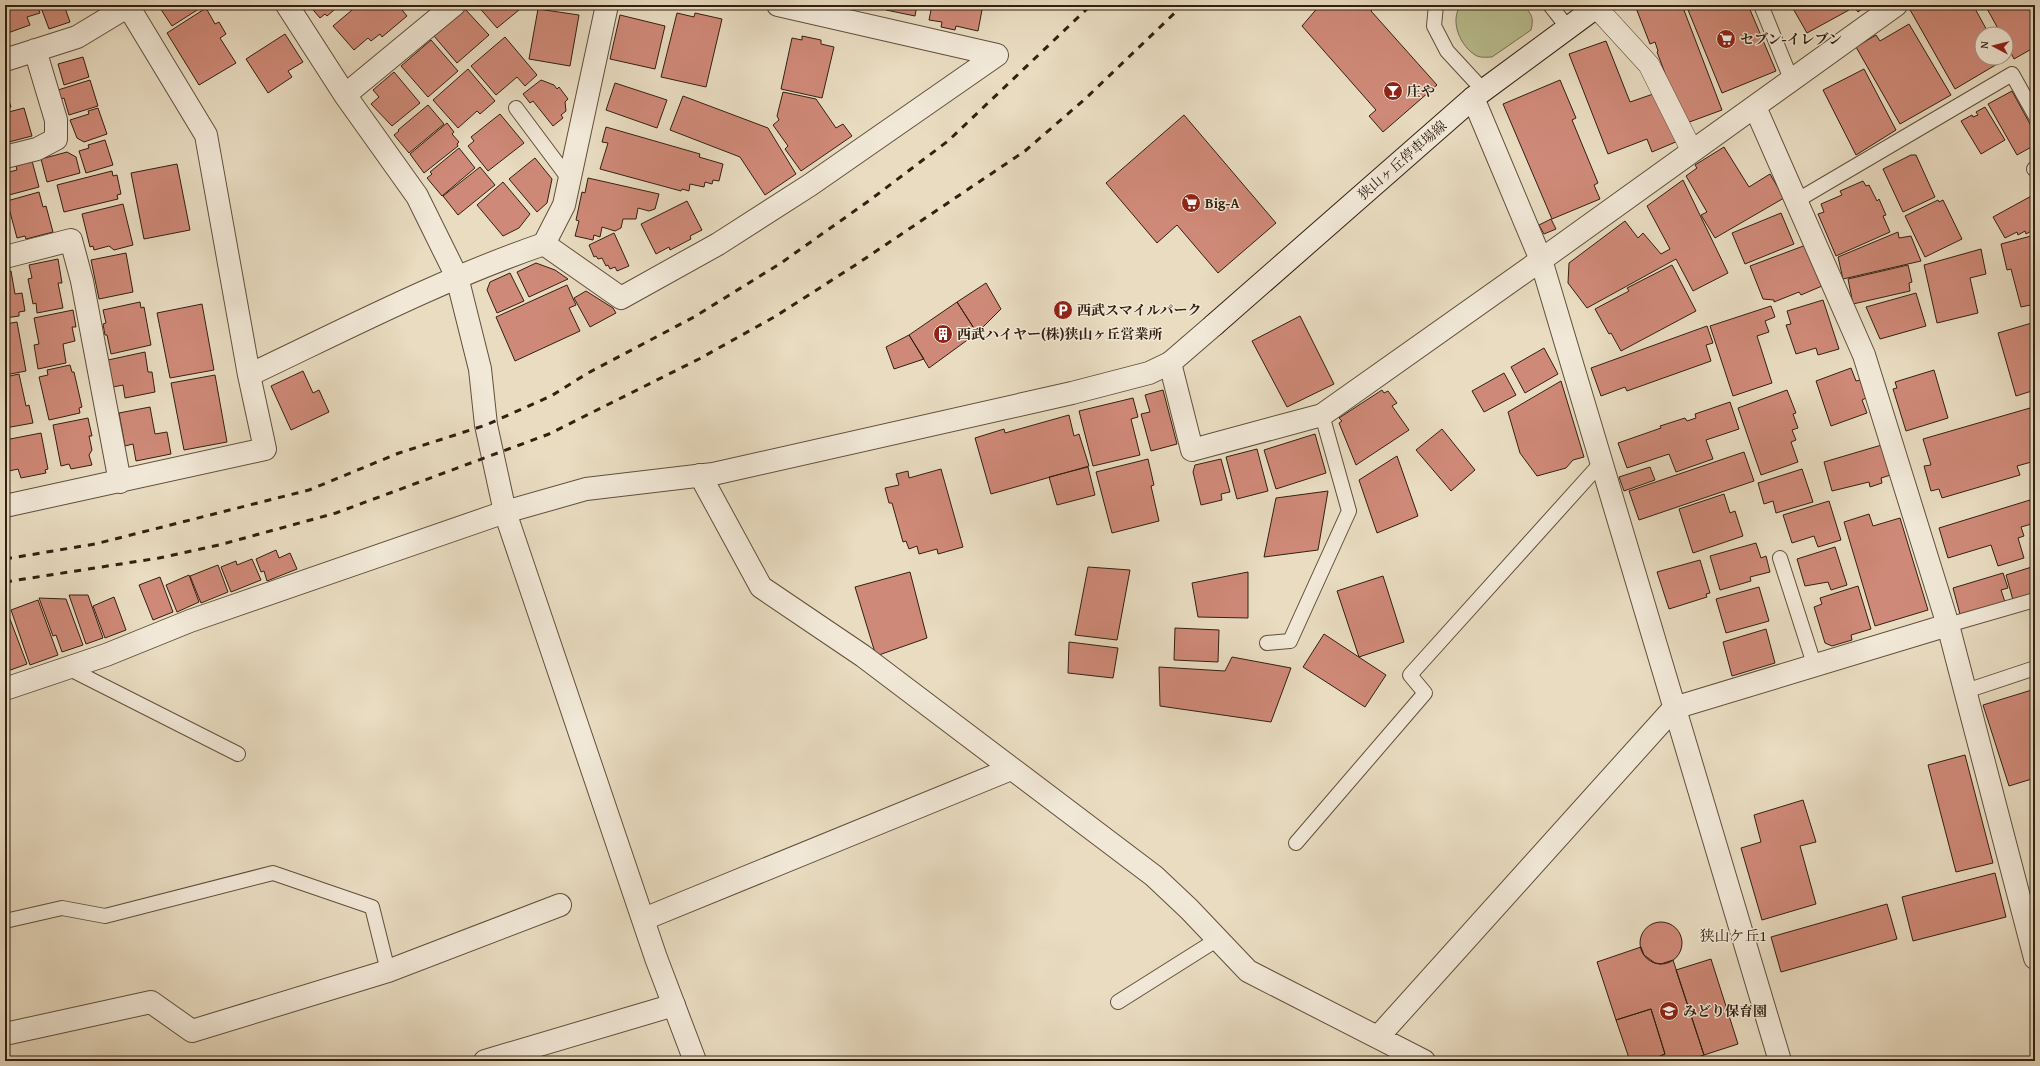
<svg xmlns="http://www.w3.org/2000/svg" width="2040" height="1066" viewBox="0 0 2040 1066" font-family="'Gentium Book Plus','Noto Serif JP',serif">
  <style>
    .green { fill: #babf90; stroke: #767050 }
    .building { fill: #cf8978; stroke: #322010 }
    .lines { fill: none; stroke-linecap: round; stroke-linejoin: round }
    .service-casing { stroke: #604f3c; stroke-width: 16 }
    .pedestrian-casing { stroke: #604f3c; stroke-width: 22 }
    .minor-casing { stroke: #604f3c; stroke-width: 24 }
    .tertiary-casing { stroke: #604f3c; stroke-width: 24 }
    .secondary-casing { stroke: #322010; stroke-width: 24 }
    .service { stroke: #f1e8d7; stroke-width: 14 }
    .pedestrian { stroke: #f1e8d7; stroke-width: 21 }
    .minor { stroke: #f1e8d7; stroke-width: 22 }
    .tertiary { stroke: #f1e8d7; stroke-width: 22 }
    .secondary { stroke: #f1e8d7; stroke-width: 22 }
    .rail { stroke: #322010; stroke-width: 3; stroke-dasharray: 7 7; stroke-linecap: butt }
    .labels { text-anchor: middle; stroke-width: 3; stroke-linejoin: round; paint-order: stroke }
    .poi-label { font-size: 14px; font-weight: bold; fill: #322010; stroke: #f1e8d7; text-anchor: start }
    .street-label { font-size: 14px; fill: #322010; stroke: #f1e8d7 }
    .neighbourhood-label { font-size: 15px; fill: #322010; stroke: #f1e8d7 }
  </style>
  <rect width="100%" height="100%" fill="#e9dcc1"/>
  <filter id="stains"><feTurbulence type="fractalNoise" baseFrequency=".005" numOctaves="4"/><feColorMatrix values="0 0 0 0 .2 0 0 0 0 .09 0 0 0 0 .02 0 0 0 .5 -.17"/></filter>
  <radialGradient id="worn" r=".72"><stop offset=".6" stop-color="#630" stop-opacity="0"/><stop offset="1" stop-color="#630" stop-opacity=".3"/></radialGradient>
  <path class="green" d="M1461 5H1523C1532 14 1534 18 1531 30L1492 57C1487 57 1482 58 1477 56 1460 47 1449 20 1461 5Z"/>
  <path class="building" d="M5 5H37L40 13 27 17 30 25 5 34Z
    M40 5H64L70 22 49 29Z
    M158 5H205L172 26Z
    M309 5H340L327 16 325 14 320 18Z
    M358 5H398L407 16 382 37 380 34 371 41 368 38 354 50 333 26Z
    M477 5H525L497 28Z
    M887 5H917L915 16 886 10Z
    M932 5H979V9L982 10 978 31 956 26 955 30 941 27 942 22 929 20Z
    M1320 5H1376L1371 11 1437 85 1383 132 1369 116 1376 110 1302 26Z
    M1644 5H1682L1722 110 1684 124 1657 52 1658 51 1655 42 1650 44 1636 8Z
    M1686 5H1748L1776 71 1722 93Z
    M1791 5H1846L1849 10 1807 33Z
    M1853 5H1867L1858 12Z
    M1915 5H1973L1989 34H1982V58H2003L2004 60 1955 89 1909 8Z
    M1985 5H2035V47L2014 59 2006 43V34H2001Z
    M206 8 215 24 219 22 226 34 220 38 236 63 199 85 167 33Z
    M465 9 489 35 457 63 434 36Z
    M538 9 579 15 570 66 529 59Z
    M677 13 694 17 695 13 722 19 706 87 661 77Z
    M620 15 665 26 655 69 610 59Z
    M1909 24 1951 95 1900 124 1856 47 1876 35 1880 41Z
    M285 34 303 62 288 71 292 77 268 93 246 59Z
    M802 36 821 40V44L834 47 822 98 781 89 792 38 802 40Z
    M505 37 537 75 525 86 517 77 496 95 471 66Z
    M431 40 458 71 428 97 401 66Z
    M1606 41 1630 102 1659 92 1678 141 1652 152 1647 139 1608 154 1569 54Z
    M83 57 89 77 64 85 58 64Z
    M468 69 495 101 480 114 477 111 458 128 433 100Z
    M1864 69 1896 130 1856 155 1823 90Z
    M394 72 420 103 392 126 371 104 379 97 373 90Z
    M90 80 98 106 69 115 64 98 61 99 58 90Z
    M541 80 554 85 557 89 559 87 568 99 565 102 566 111 561 115 563 118 553 126 533 101 530 103 523 94Z
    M1560 80 1576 118 1572 120 1598 183 1594 185 1600 199 1552 219 1503 104Z
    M615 83 667 100 657 128 606 110Z
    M5 88 11 107 5 109Z
    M2012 91 2035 133V145L2017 155 1988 104Z
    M783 92 816 99 836 128 843 124 852 136 801 171 785 149 788 146 773 125 779 120 777 116Z
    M683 96 768 128 796 174 765 195 740 157 670 130Z
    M428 105 444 124 409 153 394 135 399 131 398 130Z
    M1985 107 2005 140 1981 154 1961 121 1972 115 1973 117 1978 115 1976 112Z
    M24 108 32 136 5 143V113Z
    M98 108 107 134 84 142 77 138 70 120 89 114 88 111Z
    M500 114 524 143 488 171 468 146 474 141 471 137Z
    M1184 115 1276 223 1218 273 1177 225 1157 243 1106 183Z
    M447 123 454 132 452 134 459 142 457 144 458 146 424 173 410 154Z
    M606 127 700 154 699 157 723 164 719 181 713 180 712 184 705 182 704 187 690 184 689 191 682 189 681 191 600 169 608 143 602 142Z
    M105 140 113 165 86 173 79 151 89 148 88 145Z
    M1724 147 1749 187 1770 174 1784 198 1715 238 1701 215 1707 212 1686 176 1697 168 1695 165Z
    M459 148 475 168 442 196 427 178 432 174 430 172Z
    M67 152 76 157 80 173 47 182 41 159Z
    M1911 155H1916L1935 197 1903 212 1883 169Z
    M535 158 552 179 547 203 537 212 509 179Z
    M32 161 39 187 9 195 5 173 17 170 16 166Z
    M177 164 190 230 144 239 131 173Z
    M480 167 495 185 458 215 443 196Z
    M112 171 113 176 117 175 121 194 117 195 118 199 64 212 57 185Z
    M588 178 659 194 655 209 649 211 638 208 636 219H623L621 228 615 231 602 227 600 237 594 235 593 240 575 236 579 221 576 220 582 192 585 193Z
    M1683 180 1728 273 1693 291 1676 259 1587 308 1568 283 1569 263 1625 221 1638 238 1643 233 1661 254 1670 249 1647 206Z
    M1863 181 1866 186 1869 185 1877 201 1879 199 1886 215 1883 216 1890 232 1836 256 1818 214 1824 212 1821 204 1842 195 1840 191Z
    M503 182 530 214 519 228 503 236 477 205Z
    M39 192 43 207 46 206 53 232 26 239 25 236 17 238 7 201Z
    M2035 194V229L2026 234 2025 231 2018 235 2017 232 2005 238 1993 217Z
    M1938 200 1939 202 1943 200 1962 239 1925 257 1905 216Z
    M687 201 702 230 690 236 691 239 670 250 669 247 656 254 641 224Z
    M123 204 133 245 114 250 109 246 94 250 93 246 90 247 82 214Z
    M1781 213 1794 244 1745 264 1732 233Z
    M1551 219 1556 229 1544 234 1539 225Z
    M1898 232 1899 238 1911 236 1921 261 1843 279 1838 257Z
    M614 233 629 266 617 271 615 267 610 269 608 265 606 266 602 258 598 259 596 256 594 257 589 245Z
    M2035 235V304L2021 307 2011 269 2007 270 2001 244Z
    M1806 245 1822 286 1801 295 1799 292 1774 302V300L1763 299 1750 266Z
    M1981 249 1986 274 1970 278 1978 313 1937 323 1924 265Z
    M126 253 133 292 99 299 91 260Z
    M58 259 62 283H58L63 308 37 313 36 303 33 304 28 279 32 278 29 265Z
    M536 263 555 270 568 279 529 297 517 272Z
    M1672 265 1696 311 1621 351 1611 333 1609 334 1595 309 1629 291 1627 288Z
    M1908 265 1912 282 1909 283 1910 291 1853 304 1848 279Z
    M11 271 15 294 22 293 25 311 19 312V316L5 318V272Z
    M510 273 524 301 497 313 487 290 490 282Z
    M986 283 1001 309 977 333 957 302Z
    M567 285 576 305 569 308 580 331 515 361 496 317Z
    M586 291 613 308 616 313 590 327 574 298Z
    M1916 293 1926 326 1880 339 1866 307Z
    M1823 300 1839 349 1818 355 1816 348 1796 354 1786 325 1791 324 1787 311Z
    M140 302 141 308 144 307 151 345 111 354 107 335H105L103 324 106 323 103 310Z
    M957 302 977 333 929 368 909 335Z
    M202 304 214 370 170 378 157 313Z
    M1771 306 1775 317 1765 321 1769 332 1757 336 1772 383 1733 396 1710 326Z
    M73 310 76 327H72L75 341 63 344 66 363 38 369 34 345 39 344 34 318Z
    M1300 316 1334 384 1287 407 1252 341Z
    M17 322 26 371 5 375V324Z
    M2035 322V390L2016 396 1998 333Z
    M1707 326 1713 343 1706 345 1711 361 1627 391 1625 387 1601 396 1591 368Z
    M909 335 924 359 894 369 886 347Z
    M1544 348 1558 374 1525 393 1511 367Z
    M145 352 148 372H152L155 392 125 398 123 385 113 387 108 360Z
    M70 365 72 372H74L82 407 79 408 80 413 49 420 39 377 48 375 47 370Z
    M1851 368 1856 381 1860 380 1866 398 1862 400 1867 413 1831 426 1816 381Z
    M1934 370 1948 418 1906 431 1893 389 1897 388 1895 382Z
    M303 371 313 393 319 390 329 412 291 430 271 386Z
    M1504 373 1516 395 1484 412 1472 391Z
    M19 374 26 406 29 405 33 423 5 428V377Z
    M215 375 227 442 184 450 171 383Z
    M1561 381 1584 457 1573 460 1566 468 1537 476 1520 453 1508 412Z
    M1163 390 1177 444 1151 451 1141 414 1150 412 1145 395Z
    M1382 390 1384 393 1388 391 1397 403 1392 406 1409 430 1356 465 1339 423 1342 421 1339 418Z
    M1787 390 1796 413 1793 414 1798 428 1792 430 1796 440 1791 442 1798 462 1761 475 1738 408Z
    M1133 398 1138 417 1131 419 1140 455 1093 466 1079 411Z
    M1730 402 1739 429 1706 440 1713 459 1676 472 1669 454 1627 468 1618 443 1661 428 1660 426 1685 418 1687 421 1696 418 1695 414Z
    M150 407 155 434 167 432 171 454 136 461 133 444 125 446 119 413Z
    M2030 408 2035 425V461L2017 466 2020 475 1942 498 1939 489 1931 491 1924 466 1931 465 1923 439Z
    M1069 415 1074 436 1079 434 1089 466 991 494 975 438 1004 429 1005 433Z
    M88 418 92 436H89L92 450 89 455 92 465 71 469 69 464 61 466 53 425Z
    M1442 429 1475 470 1451 491 1416 450Z
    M41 433 48 469 45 470 46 473 21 478 18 469 9 471 5 440Z
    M1315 434 1326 473 1276 489 1264 450Z
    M1885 444 1894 474 1881 478 1882 483 1870 487 1869 482 1832 491 1824 462Z
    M1257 449 1268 491 1237 499 1226 457Z
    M1744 452 1754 481 1639 520 1629 491Z
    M1397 456 1418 516 1377 533 1359 480Z
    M1148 459 1154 485 1151 486 1159 521 1112 533 1096 472Z
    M1221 459 1230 492 1221 494 1222 500 1201 505 1193 472 1195 465Z
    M1088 467 1095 495 1057 505 1049 477Z
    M1650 467 1655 480 1624 491 1619 477Z
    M941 469 963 547 938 554 937 549 919 554 917 546 909 549 906 541 903 542 892 503H889L885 488 899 485 896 474 908 471 909 478Z
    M1802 469 1813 502 1776 513 1773 501 1764 504 1758 483Z
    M1328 491 1318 550 1264 557 1276 498Z
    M1724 494 1730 513 1735 511 1743 536 1693 553 1679 509Z
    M2030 500 2035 523 2021 527 2024 536 2018 538 2024 558 1998 566 1991 545 1948 558 1939 528Z
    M1829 501 1841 540 1818 547 1814 536 1792 543 1783 515Z
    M1869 514 1873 526 1900 518 1928 610 1875 626 1844 522Z
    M2035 537V554L2030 538Z
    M1756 543 1761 558 1766 556 1770 572 1750 577 1751 581 1720 590 1710 556Z
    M1835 547 1847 585 1831 590 1828 582 1805 586 1797 559Z
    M276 550 279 558 290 553 297 569 267 581 264 571 261 572 256 559Z
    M252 559 261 580 231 592 221 567 236 561 237 565Z
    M1700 560 1710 593 1706 594 1707 597 1669 609 1657 572Z
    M218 565 228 592 201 603 190 576Z
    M2035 566V594L2013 600 2006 575Z
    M1088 567 1130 570 1117 640 1075 635Z
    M910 572 927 638 876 656 855 587Z
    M1248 572V618L1198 617 1192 583Z
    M2003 573 2008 588 2001 590 2006 605 1961 618 1953 588Z
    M189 575 199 602 177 612 166 585Z
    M1383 576 1404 642 1359 657 1337 591Z
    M160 577 173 612 153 620 139 585Z
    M1858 586 1871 629 1851 635 1852 640 1832 646 1825 643 1814 607 1822 604 1820 598Z
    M1759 587 1769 621 1726 633 1716 599Z
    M69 595H88L103 638 86 644Z
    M114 597 126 630 105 638 93 606Z
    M39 598 66 599 83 645 62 652 56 635 53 636Z
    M38 600 58 655 30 665 11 610Z
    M5 606 27 664 5 672Z
    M1175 628 1219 630 1218 662 1174 660Z
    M1766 629 1775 663 1732 676 1723 642Z
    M1324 634 1386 675 1365 707 1303 667Z
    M1069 642 1118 648 1113 678 1068 673Z
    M1232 657 1291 668 1271 722 1160 706 1159 667 1225 671Z
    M2035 689V778L2009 786 1983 705Z
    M1965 755 1993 863 1956 872 1928 765Z
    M1803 800 1816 842 1800 846 1816 904 1762 920 1741 848 1761 842 1754 815Z
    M1995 873 2006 917 1913 941 1902 897Z
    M1887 904 1897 939 1781 972 1771 937Z
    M1640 943a21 21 0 1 1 42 0a21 21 0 1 1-42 0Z
    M1641 947 1644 955 1655 963 1661 964 1673 960 1704 1055 1686 1061H1661L1660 1056 1665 1054 1651 1009 1616 1020 1597 962Z
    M1711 959 1738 1044 1704 1055 1676 970Z
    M1651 1009 1665 1054 1660 1056 1661 1061H1630L1616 1020Z"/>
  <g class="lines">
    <defs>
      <path id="service" d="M1436 5 1434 26 1447 51 1483 90
        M1550 5 1568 28
        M1761 5 1791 79
        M516 108 569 179
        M2034 169 2035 168
        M1796 201 2012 74 2035 115
        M1780 558 1814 664
        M1948 625 2035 600
        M1267 643 1290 641 1349 511 1322 415
        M66 667 238 754
        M1966 691 2035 668
        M1296 843 1425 693 1410 675 1601 463
        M5 921 62 908 105 916 273 873 372 907 388 971
        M1118 1002 1218 939"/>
      <path id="pedestrian" d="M1596 7 1649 65 1692 151"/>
      <path id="minor" d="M5 60 77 37 130 5
        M345 95 454 5
        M1473 98 1541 260 1780 1061
        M1755 107 1864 355 1948 625 2035 958
        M5 157 37 149 56 139V120L35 50
        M544 244 621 298 718 244 810 185 997 55 778 5
        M5 257 71 240 82 281 120 482
        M1170 363 1192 450 1322 415 1541 260 1896 5
        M249 375C346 329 442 279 544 244L564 205 607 5
        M700 475 761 587 863 656 1154 876 1189 909 1248 971 1424 1061
        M5 506 265 449 249 375 206 135 128 6
        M5 689 106 655 190 621 505 512 486 425 480 369 457 277 417 196 345 95 287 5
        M644 919 1011 769
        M5 1034 151 1002 192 1031 388 971 560 905
        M1378 1037 1674 708 1948 625
        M485 1061 674 1005"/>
      <path id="tertiary" d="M695 1061 656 958 505 512 586 489 713 474 1072 393 1149 373 1170 363 1214 325"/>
      <path id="secondary" d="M1214 325 1473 98 1599 5"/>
    </defs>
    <use href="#service" class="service-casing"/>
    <use href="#pedestrian" class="pedestrian-casing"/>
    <use href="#minor" class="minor-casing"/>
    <use href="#tertiary" class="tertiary-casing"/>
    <use href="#secondary" class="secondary-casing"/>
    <use href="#service" class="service"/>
    <use href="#pedestrian" class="pedestrian"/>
    <use href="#minor" class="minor"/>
    <use href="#tertiary" class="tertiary"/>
    <use href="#secondary" class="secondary"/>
    <path class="rail" d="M5 559 95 544 309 490 399 453 486 425 551 396 588 373 694 317 781 263 870 200 948 141 1091 5
      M5 582 159 558 219 545 336 513 549 434 699 359 776 316 857 264 1025 151 1085 99 1183 5"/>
  </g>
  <defs>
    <symbol id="supermarket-disc" viewBox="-11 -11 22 22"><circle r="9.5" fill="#8f2418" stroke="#f1e8d7"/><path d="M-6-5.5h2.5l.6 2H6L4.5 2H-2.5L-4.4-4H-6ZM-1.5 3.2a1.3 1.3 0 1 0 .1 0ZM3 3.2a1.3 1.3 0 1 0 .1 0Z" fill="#fff"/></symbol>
    <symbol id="bar-disc" viewBox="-11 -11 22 22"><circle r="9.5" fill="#8f2418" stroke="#f1e8d7"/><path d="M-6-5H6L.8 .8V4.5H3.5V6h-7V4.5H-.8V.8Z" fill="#fff"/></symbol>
    <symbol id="parking-disc" viewBox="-11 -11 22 22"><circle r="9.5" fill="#8f2418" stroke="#f1e8d7"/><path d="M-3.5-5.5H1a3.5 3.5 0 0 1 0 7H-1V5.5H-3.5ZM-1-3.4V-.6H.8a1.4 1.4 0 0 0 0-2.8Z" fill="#fff"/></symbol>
    <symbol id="building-disc" viewBox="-11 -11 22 22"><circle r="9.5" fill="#8f2418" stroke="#f1e8d7"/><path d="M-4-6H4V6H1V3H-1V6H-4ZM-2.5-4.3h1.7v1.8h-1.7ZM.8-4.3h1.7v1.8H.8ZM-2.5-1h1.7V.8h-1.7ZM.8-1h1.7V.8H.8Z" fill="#fff"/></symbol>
    <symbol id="school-disc" viewBox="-11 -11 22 22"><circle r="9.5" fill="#8f2418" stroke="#f1e8d7"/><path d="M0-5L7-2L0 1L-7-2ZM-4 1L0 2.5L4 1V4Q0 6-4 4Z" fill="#fff"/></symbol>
  </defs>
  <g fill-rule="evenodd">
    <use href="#supermarket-disc" x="1715" y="28" width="22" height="22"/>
    <use href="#bar-disc" x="1382" y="80" width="22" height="22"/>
    <use href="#supermarket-disc" x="1180" y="192" width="22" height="22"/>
    <use href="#parking-disc" x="1052" y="299" width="22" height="22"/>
    <use href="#building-disc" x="932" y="323" width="22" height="22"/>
    <use href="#school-disc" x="1658" y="1000" width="22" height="22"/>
  </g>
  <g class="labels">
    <g class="poi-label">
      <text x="1740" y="44">セブン-イレブン</text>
      <text x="1407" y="96">庄や</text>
      <text x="1205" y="208">Big-A</text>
      <text x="1077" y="315">西武スマイルパーク</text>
      <text x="957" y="339">西武ハイヤー(株)狭山ヶ丘営業所</text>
      <text x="1683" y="1016">みどり保育園</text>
    </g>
    <g class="street-label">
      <text transform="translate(1402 160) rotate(-41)" y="5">狭山ヶ丘停車場線</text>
    </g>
    <g class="neighbourhood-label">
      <text x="1733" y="941">狭山ケ丘1</text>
    </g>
  </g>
  <rect width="2040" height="1066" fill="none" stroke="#e9dcc1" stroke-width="20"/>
  <rect x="6" y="6" width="2028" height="1054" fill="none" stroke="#322010" stroke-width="2"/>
  <rect x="10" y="10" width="2020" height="1046" fill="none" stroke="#322010"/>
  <g transform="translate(1994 46) rotate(277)"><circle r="19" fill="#f1e8d7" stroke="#a59887"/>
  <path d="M0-3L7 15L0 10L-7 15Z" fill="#8f2418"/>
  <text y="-6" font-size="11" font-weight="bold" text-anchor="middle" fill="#322010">N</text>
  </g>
  <rect width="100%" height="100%" filter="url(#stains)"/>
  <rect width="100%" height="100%" fill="url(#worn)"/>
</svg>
